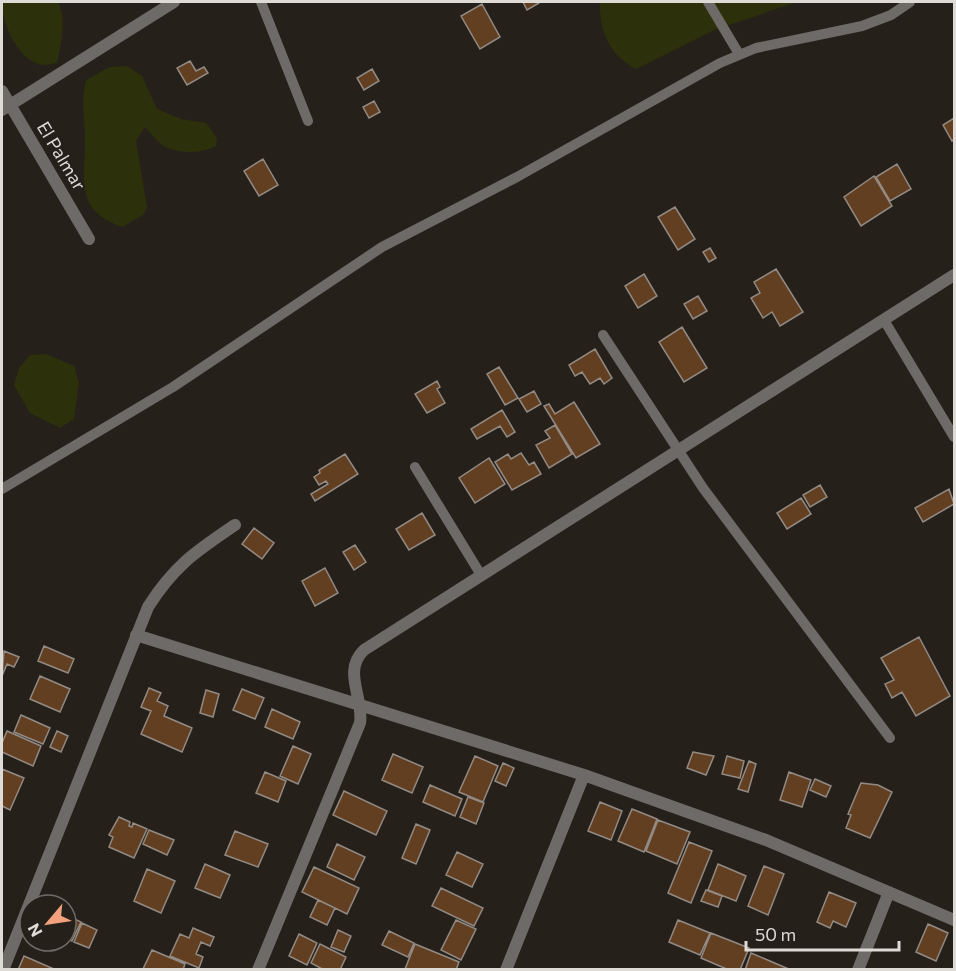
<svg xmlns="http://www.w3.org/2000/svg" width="956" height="971" viewBox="0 0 956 971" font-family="Commissioner,sans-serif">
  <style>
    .green { fill: #2d310b }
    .building { fill: #633f21; stroke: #928a84; stroke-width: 1.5 }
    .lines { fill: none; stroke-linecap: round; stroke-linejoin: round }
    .service { stroke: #6e6a68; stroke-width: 10 }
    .minor { stroke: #6e6a68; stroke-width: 12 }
    .labels { text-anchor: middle; stroke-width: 5; stroke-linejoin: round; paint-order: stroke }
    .street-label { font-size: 18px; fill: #dedbd7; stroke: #25201a }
  </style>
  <rect width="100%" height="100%" fill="#25201a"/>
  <path class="green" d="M2 2H58C67 19 61 45 57 63 51 64 43 66 38 64 16 56 2 23 2 2Z
    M600 2H797L714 30 636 69C610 56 599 30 600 2Z
    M127 66 142 76 157 109 181 119 206 123 217 138 216 146C202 154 176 154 162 145 156 140 150 132 145 127L136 141 147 207 143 215 122 227C72 209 86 178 85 135 84 115 81 100 86 80L110 67Z
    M46 354 74 366 79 383 74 419 60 428 30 413 14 385 19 368 30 355Z"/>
  <path class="building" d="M523 2H539V3L527 10Z
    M482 4 500 37 480 49 461 16Z
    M190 61 196 71 204 67 208 73 187 85 177 68Z
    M372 69 379 81 364 90 357 78Z
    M374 101 380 112 369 118 363 107Z
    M954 118V139L952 141 943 125Z
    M263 159 278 185 259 196 244 171Z
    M897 164 911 189 890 201 876 177Z
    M874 176 892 206 861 226 844 197Z
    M675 207 695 239 678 250 658 217Z
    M710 248 716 258 709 262 703 252Z
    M776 269 803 312 780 326 772 312 763 318 751 298 760 293 754 282Z
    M644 274 657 296 638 308 625 286Z
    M698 296 707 311 693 319 684 304Z
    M682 327 707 368 684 382 659 342Z
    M595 349 612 378 604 384 600 378 590 384 582 372 575 376 569 365Z
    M499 367 518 398 505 405 487 374Z
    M437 381 440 387 437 389 445 403 427 413 415 394Z
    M534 391 541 404 527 412 519 399Z
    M574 402 600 444 576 458 544 406 549 404 555 414Z
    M502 410 515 432 507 437 500 426 477 439 471 429Z
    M555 425 572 454 549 468 536 445 550 438 545 431Z
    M521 453 529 465 534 462 541 474 512 490 495 462 508 454 511 459Z
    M345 454 358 474 315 501 311 494 328 484 326 481 319 485 314 477 320 473 319 470Z
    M489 458 505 484 475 503 459 478Z
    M820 485 827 497 810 507 803 495Z
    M949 489 954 504 923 522 915 508Z
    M801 498 811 514 787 529 777 513Z
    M422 513 435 535 409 550 396 529Z
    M254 528 274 543 262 559 242 544Z
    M355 545 366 562 354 570 343 552Z
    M325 568 338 593 315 606 302 581Z
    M919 637 950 696 916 716 902 692 892 698 885 684 894 680 881 658Z
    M44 646 74 659 68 673 38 661Z
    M4 651 19 657 14 667 7 664 2 676Z
    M40 676 70 689 60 712 30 699Z
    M149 688 161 693 157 701 168 706 164 716 192 728 182 752 141 734 151 711 141 707Z
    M242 689 264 698 255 719 233 710Z
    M206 690 219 694 213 717 200 713Z
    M272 709 300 722 293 739 265 727Z
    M21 715 50 728 43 744 14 732Z
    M7 731 41 746 33 766 2 752V743Z
    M57 731 68 736 61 752 50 747Z
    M293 746 311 754 298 784 280 776Z
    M693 752 714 756 706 775 687 768Z
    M393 754 423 767 412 793 382 780Z
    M475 756 498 766 483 802 459 792Z
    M727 756 744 761 740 778 722 774Z
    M749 761 756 764 748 792 738 789Z
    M503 763 514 768 506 786 495 781Z
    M2 769 24 778 10 810 2 806Z
    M265 772 286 781 278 802 256 793Z
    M789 772 811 780 802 807 780 800Z
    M815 779 831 786 826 797 810 790Z
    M861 783 878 785 892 792 870 838 846 828 851 815 848 814Z
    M430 785 462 799 455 816 423 802Z
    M344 791 387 811 376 835 333 815Z
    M468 797 484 803 476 824 460 817Z
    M600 802 622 811 611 840 588 831Z
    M632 809 657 819 644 852 618 841Z
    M119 817 130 822 129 826 132 827 133 823 147 829 134 858 109 847 113 837 109 835Z
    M658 820 690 832 677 864 646 851Z
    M416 824 430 830 416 864 402 858Z
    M149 830 174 840 167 855 143 844Z
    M235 831 268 844 258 867 225 855Z
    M689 842 712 851 691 903 668 893Z
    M337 844 365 857 354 880 327 867Z
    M457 852 483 864 472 887 446 875Z
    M205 864 230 875 220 898 195 888Z
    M718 864 746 876 736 901 708 890Z
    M764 866 784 874 768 915 748 906Z
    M314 867 359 888 347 914 302 892Z
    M147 869 175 881 161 913 134 901Z
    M441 888 483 908 474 926 432 906Z
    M706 890 722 896 718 907 701 901Z
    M829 892 856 903 846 927 833 921 830 928 817 922Z
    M318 900 335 908 327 925 310 917Z
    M66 915 81 922 72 941 66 938Z
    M456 920 476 929 461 960 441 950Z
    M678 920 710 933 700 955 669 942Z
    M82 923 97 930 89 948 74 942Z
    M928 924 948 933 936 961 916 952Z
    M193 928 214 937 210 946 201 942 196 954 203 957 199 968 170 956 180 934 189 938Z
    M338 930 351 936 344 952 331 947Z
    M389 931 414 943 408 957 382 945Z
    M711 933 749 948 740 970H729L701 958Z
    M299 934 317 943 307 965 289 956Z
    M320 944 346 957 340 970H324L311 963Z
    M415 944 459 962 456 970 405 969Z
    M152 950 185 964 183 970 143 969Z
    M751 953 791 970H745Z
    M24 956 54 969 53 970H18Z"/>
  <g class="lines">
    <path class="service" d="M261 2 308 121
      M708 2 739 54
      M884 320 954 437
      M603 335 703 488 890 738
      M415 467 481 575
      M2 489 173 387 382 247 517 177 720 63 756 48 862 26 891 15 910 2"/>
    <path class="minor" d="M2 91 89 239
      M2 110 174 2
      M136 635 584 775 766 840 954 920
      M3 970 148 607C174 566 195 552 235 525
      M258 970 360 723C364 698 342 671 364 650L954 275
      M506 970 584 775
      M858 970 889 892"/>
  </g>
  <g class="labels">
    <g class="street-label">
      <text transform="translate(61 156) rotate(59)" y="6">El Palmar</text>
    </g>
  </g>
  <rect width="956" height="971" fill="none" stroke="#dedbd7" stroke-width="6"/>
  <g transform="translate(48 923) rotate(241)"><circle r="28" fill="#25201a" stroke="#6f6b66" stroke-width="1.5"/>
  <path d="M0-4.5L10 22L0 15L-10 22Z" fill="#f2a17e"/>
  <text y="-9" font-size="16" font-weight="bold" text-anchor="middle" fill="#dedbd7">N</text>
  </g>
  <path d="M746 941v9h153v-9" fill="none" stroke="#dedbd7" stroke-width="3"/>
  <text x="755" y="941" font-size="18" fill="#dedbd7" stroke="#25201a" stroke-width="4.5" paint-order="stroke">50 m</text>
</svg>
